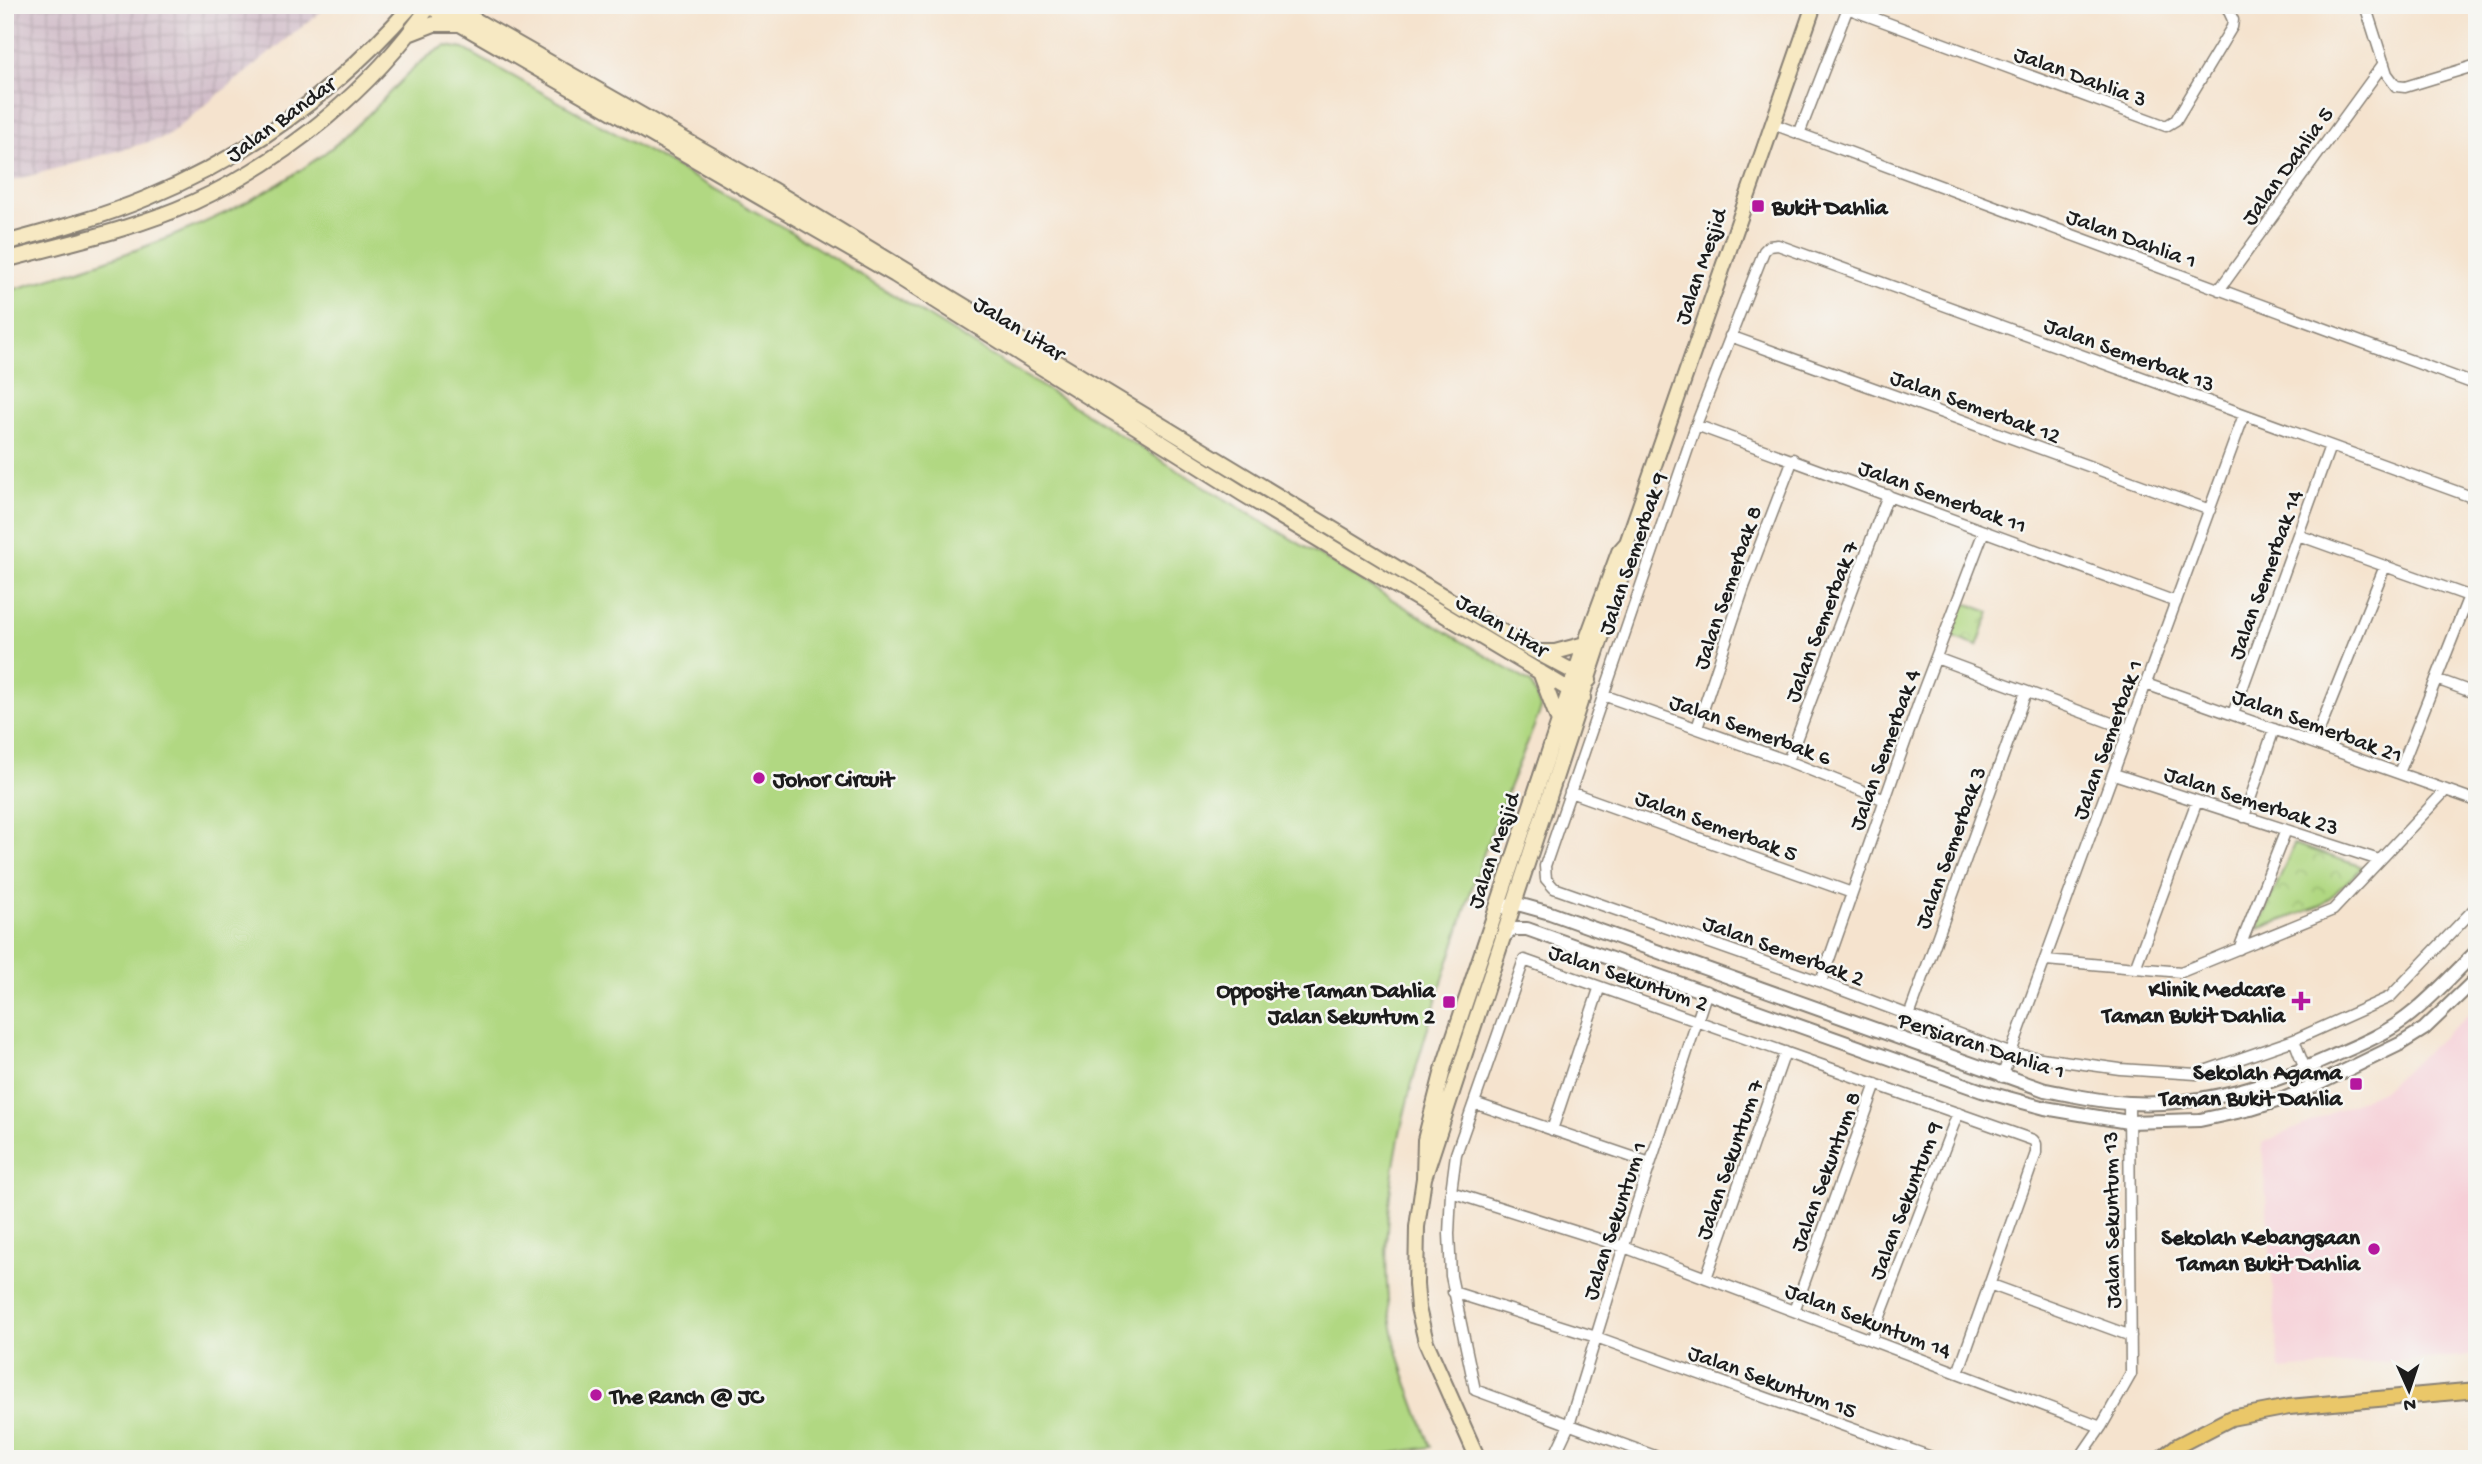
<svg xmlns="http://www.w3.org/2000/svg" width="2482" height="1464" viewBox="0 0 2482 1464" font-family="'Gochi Hand',sans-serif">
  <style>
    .built { fill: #f6cfd7 }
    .industrial { fill: url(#industrial-grid) }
    .park { fill: url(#park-crowns); stroke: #667a4f; stroke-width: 2 }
    .garden { fill: #b1d882; stroke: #667a4f; stroke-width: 2 }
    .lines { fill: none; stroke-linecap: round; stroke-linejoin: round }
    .minor-casing { stroke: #888075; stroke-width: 13 }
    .tertiary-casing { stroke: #888075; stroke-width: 16 }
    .secondary-casing { stroke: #888075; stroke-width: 18 }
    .primary-casing { stroke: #888075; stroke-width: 18 }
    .minor { stroke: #fff; stroke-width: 10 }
    .tertiary { stroke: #fff; stroke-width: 12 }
    .secondary { stroke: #f7e9c3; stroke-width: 14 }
    .primary { stroke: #eac769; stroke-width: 14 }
    .poi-dot { fill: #b5179e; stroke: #f6f6f2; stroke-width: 2.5 }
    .labels { text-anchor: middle; stroke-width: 5; stroke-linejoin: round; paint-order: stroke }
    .street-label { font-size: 23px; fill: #1c1c1c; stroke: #f6f6f2 }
    .poi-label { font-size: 23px; font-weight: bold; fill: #1c1c1c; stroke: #f6f6f2; text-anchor: end }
  </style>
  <defs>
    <pattern id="industrial-grid" width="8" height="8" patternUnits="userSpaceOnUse" patternTransform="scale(1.75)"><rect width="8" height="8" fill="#d1bdc9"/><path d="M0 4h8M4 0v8" fill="none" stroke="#b3a2ac"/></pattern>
    <pattern id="park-crowns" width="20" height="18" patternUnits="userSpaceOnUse" patternTransform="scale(1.75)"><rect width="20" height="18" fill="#b1d882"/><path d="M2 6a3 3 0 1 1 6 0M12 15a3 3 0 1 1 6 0" fill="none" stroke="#98b970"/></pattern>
  </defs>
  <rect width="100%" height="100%" fill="#f6f6f2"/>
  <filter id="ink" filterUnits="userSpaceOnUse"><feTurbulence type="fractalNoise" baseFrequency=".0143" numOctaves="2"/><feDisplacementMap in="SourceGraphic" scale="14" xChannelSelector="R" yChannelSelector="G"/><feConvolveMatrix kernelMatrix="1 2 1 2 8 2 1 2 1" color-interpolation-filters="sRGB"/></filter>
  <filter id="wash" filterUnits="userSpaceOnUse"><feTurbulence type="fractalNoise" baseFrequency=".00686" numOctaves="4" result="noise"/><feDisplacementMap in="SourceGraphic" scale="28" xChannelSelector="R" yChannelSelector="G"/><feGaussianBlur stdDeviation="1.57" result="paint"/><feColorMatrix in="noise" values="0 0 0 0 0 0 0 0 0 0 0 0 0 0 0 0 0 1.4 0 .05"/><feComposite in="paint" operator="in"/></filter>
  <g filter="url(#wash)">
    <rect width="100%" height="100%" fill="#f5e3ce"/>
    <path class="built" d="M2477 1007V1355L2279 1370 2262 1143 2382 1091Z"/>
    <path class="industrial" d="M5 5H329L166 137 5 183Z"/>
    <path class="park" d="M1965 603 1990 612 1977 646 1952 637Z
      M2294 844 2363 867 2321 906 2258 929Z"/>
    <path class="garden" d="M446 46 464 49 788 230 1195 481 1531 683 1541 709C1523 755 1503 800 1486 847 1471 888 1459 931 1445 973 1411 1078 1378 1187 1388 1299 1392 1350 1413 1399 1431 1447L1356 1459H5V292C116 259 229 224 322 155 348 136 371 112 393 89 410 72 424 56 446 46Z"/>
  </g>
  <g filter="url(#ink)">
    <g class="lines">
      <defs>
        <path id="minor" d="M2365 5 2387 74 2396 86 2405 87 2477 65
          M1847 8 2166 126 2176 120 2232 27 2233 20 2226 5
          M1773 124 2477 385
          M1799 134 1849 5
          M2219 290 2384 63
          M1730 336 2210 510
          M1696 425 2176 602
          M2477 499 1778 245 1769 246 1764 251 1696 425 1545 866 1546 879 1554 888 1821 982 2012 1054 2120 1069 2196 1074 2294 1040 2390 997 2477 906
          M2298 535 2477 599
          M1936 658 2130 730
          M2436 679 2477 694
          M2146 684 2477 801
          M1603 695 1788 761 1885 800
          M2233 714 2330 446
          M1697 728 1744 587 1793 459
          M2314 743 2385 566
          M1788 761 1888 495
          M2399 773 2469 596
          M2114 774 2379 860
          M1570 792 1852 893
          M2244 817 2274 729
          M2239 949 2286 830
          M2046 960 2181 972 2333 910 2446 790
          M2135 968 2197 801
          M1821 982 1923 691 1984 531
          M1909 1016 2026 692
          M2294 1040 2312 1087
          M2002 1077 2244 415
          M1474 1103 1650 1163
          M1552 1130 1598 992
          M1451 1192 1624 1247 2101 1427
          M1706 1278 1785 1052
          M1989 1284 2131 1336
          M1453 1292 1596 1337 1937 1459
          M1794 1311 1876 1084
          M1871 1340 1958 1113
          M1553 1459 1569 1425 1635 1210 1707 991
          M1663 1459 1475 1390 1451 1276 1449 1234 1451 1192 1456 1154 1524 960 2033 1140 2036 1144V1153L1958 1373
          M2079 1459 2101 1427 2131 1374 2129 1103"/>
        <path id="tertiary" d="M1496 909 1514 903 1550 913 2045 1090C2073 1095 2101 1102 2129 1103 2199 1107 2268 1086 2331 1057 2359 1045 2388 1033 2411 1014 2435 995 2455 972 2477 951
          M1502 938 1513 929H1527L1982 1091 2045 1108 2128 1122 2200 1120 2251 1109 2283 1099 2312 1087 2400 1044 2424 1029 2477 978"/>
        <path id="secondary" d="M427 5 895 275 1243 494 1583 698
          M449 5 771 189 1529 648 1589 680
          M411 33 434 24H458
          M5 243C53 230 102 217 147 198 251 155 338 90 412 5
          M5 260C69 243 134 229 194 202 287 159 372 89 430 5
          M1539 652H1555L1585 644
          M1540 672 1559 722
          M1424 1178 1628 556 1627 543 1814 5
          M1478 1459 1426 1342 1418 1308 1416 1284 1417 1227 1424 1178 1425 1140 1444 1066 1585 644 1619 552 1627 543"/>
        <path id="primary" d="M2160 1459 2177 1446 2231 1418 2289 1407 2477 1390"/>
      </defs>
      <use href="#minor" class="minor-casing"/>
      <use href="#tertiary" class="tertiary-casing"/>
      <use href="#secondary" class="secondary-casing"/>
      <use href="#primary" class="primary-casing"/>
      <use href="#minor" class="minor"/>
      <use href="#tertiary" class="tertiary"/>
      <use href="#secondary" class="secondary"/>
      <use href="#primary" class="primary"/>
    </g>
  </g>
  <g class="poi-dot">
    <rect x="1751" y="199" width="14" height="14" rx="3.5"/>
    <circle cx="759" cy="778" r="7"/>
    <path d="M2297.5 990.5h7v7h7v7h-7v7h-7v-7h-7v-7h7z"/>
    <rect x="1442" y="995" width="14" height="14" rx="3.5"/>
    <rect x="2349" y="1077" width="14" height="14" rx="3.5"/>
    <circle cx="2374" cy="1249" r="7"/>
    <circle cx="596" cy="1395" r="7"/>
  </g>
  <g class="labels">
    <g class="street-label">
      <text transform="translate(2081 75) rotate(20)" y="8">Jalan Dahlia 3</text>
      <text transform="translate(280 118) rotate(-36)" y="8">Jalan Bandar</text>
      <text transform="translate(2286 165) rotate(-54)" y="8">Jalan Dahlia 5</text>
      <text transform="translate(2132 237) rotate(20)" y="8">Jalan Dahlia 1</text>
      <text transform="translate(1699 266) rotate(-71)" y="8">Jalan Mesjid</text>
      <text transform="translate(1020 327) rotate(32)" y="8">Jalan Litar</text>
      <text transform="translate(2130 353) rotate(20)" y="8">Jalan Semerbak 13</text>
      <text transform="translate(1976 405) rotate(20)" y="8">Jalan Semerbak 12</text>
      <text transform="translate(1943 495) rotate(20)" y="8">Jalan Semerbak 11</text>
      <text transform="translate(1631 553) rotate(-71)" y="8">Jalan Semerbak 9</text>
      <text transform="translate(2264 574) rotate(-70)" y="8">Jalan Semerbak 14</text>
      <text transform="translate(1726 587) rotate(-71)" y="8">Jalan Semerbak 8</text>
      <text transform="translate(1820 621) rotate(-69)" y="8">Jalan Semerbak 7</text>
      <text transform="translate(1503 624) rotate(31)" y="8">Jalan Litar</text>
      <text transform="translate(2318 724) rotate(20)" y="8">Jalan Semerbak 21</text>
      <text transform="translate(1751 728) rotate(20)" y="8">Jalan Semerbak 6</text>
      <text transform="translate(2106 739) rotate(-70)" y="8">Jalan Semerbak 1</text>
      <text transform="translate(1883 749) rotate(-70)" y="8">Jalan Semerbak 4</text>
      <text transform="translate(2252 799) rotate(18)" y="8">Jalan Semerbak 23</text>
      <text transform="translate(1717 824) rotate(20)" y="8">Jalan Semerbak 5</text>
      <text transform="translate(1949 847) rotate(-70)" y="8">Jalan Semerbak 3</text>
      <text transform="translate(1492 850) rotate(-71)" y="8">Jalan Mesjid</text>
      <text transform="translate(1784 949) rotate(20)" y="8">Jalan Semerbak 2</text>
      <text transform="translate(1629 976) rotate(19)" y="8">Jalan Sekuntum 2</text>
      <text transform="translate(1982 1044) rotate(18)" y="8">Persiaran Dahlia 1</text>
      <text transform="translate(1728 1159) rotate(-71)" y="8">Jalan Sekuntum 7</text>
      <text transform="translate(1824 1171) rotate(-70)" y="8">Jalan Sekuntum 8</text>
      <text transform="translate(1904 1200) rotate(-69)" y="8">Jalan Sekuntum 9</text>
      <text transform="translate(1613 1220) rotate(-72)" y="8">Jalan Sekuntum 1</text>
      <text transform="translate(2110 1220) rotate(-91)" y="8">Jalan Sekuntum 13</text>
      <text transform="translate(1869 1319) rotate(21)" y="8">Jalan Sekuntum 14</text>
      <text transform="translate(1773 1380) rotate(20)" y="8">Jalan Sekuntum 15</text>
    </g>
    <g class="poi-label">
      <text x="1772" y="214" text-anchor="start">Bukit Dahlia</text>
      <text x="773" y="786" text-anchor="start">Johor Circuit</text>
      <text x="2285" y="996">Klinik Medcare<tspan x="2285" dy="26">Taman Bukit Dahlia</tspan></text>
      <text x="1435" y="997">Opposite Taman Dahlia<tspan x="1435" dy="26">Jalan Sekuntum 2</tspan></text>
      <text x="2342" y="1079">Sekolah Agama<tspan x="2342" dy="26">Taman Bukit Dahlia</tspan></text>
      <text x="2360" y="1244">Sekolah Kebangsaan<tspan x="2360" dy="26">Taman Bukit Dahlia</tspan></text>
      <text x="610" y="1403" text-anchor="start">The Ranch @ JC</text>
    </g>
  </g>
  <rect width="2482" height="1464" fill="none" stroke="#f6f6f2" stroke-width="28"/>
  <g transform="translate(2409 1390) rotate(177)" stroke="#f6f6f2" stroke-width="5" paint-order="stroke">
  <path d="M0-5L12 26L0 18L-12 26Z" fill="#1c1c1c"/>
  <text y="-10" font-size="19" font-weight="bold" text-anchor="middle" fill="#1c1c1c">N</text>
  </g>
</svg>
